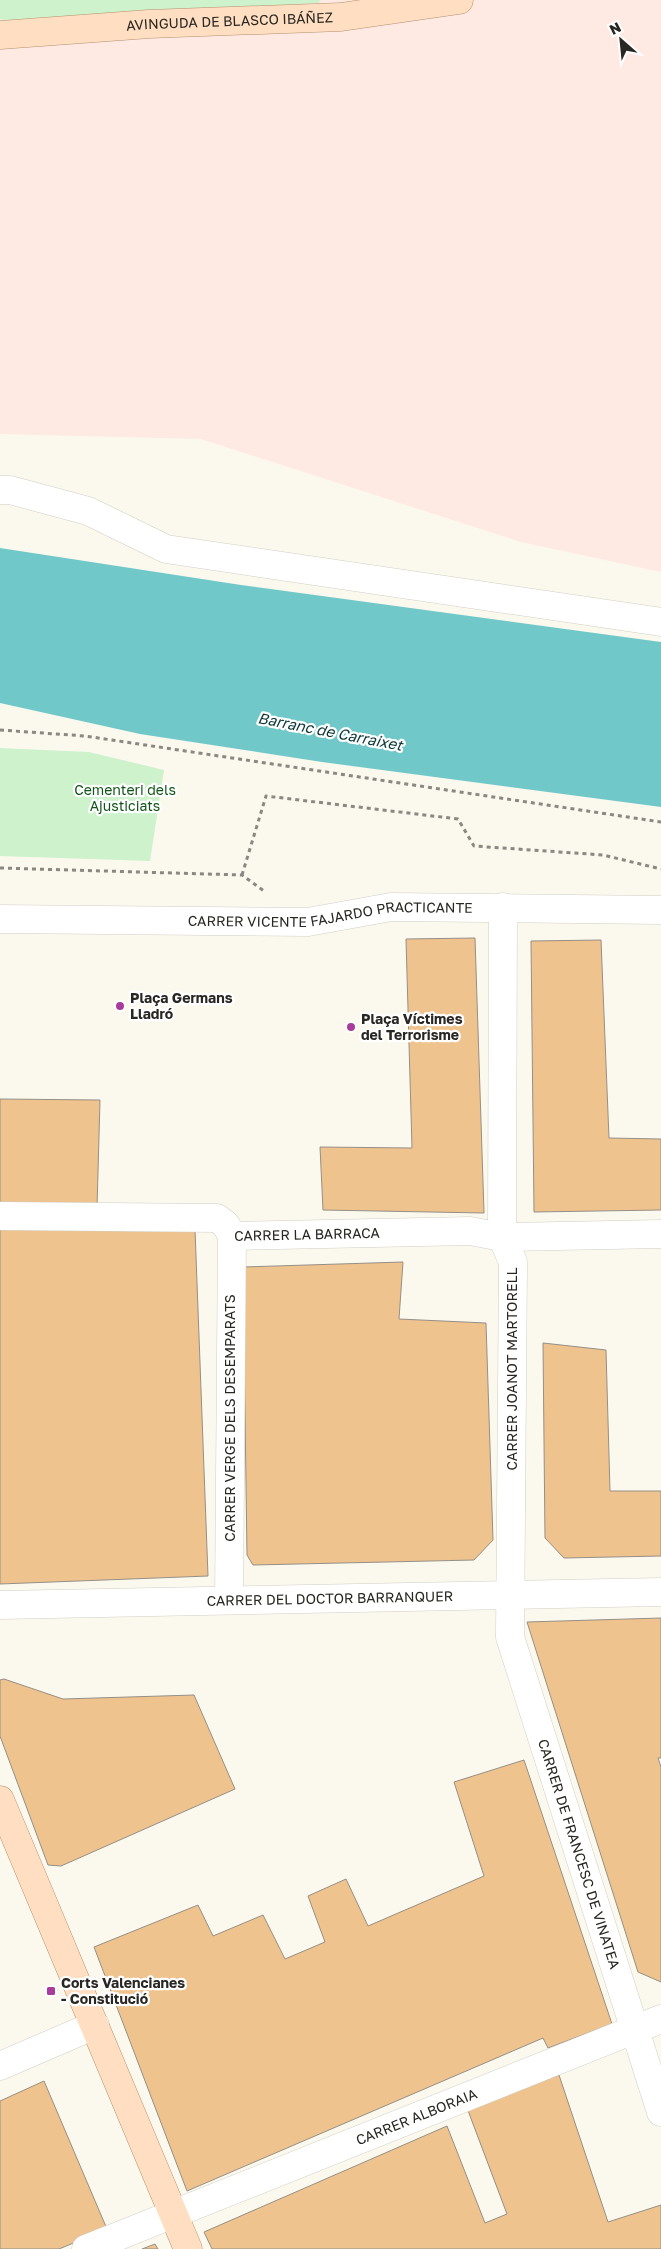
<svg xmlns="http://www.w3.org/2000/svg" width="661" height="2249" viewBox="0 0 661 2249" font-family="'Golos Text',sans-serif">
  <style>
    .industrial { fill: #feeae2 }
    .green { fill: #cdf2cc }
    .water { fill: #71c8c9 }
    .building { fill: #eec38e; stroke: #968f87 }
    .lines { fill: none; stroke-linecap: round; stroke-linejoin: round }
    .minor-casing { stroke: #d1cfc5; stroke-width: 29 }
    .major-casing { stroke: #b4906e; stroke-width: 29 }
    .path { stroke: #8a8881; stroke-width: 3; stroke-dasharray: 4 4; stroke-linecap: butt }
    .minor { stroke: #fff; stroke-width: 28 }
    .major { stroke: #ffdec1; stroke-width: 28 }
    .poi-dot { fill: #a83c9c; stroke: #fff; stroke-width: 2 }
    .labels { text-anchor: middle; stroke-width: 4.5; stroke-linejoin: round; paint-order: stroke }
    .street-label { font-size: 14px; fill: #282723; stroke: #fff }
    .park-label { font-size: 14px; fill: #135619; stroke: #fff }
    .poi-label { font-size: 14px; font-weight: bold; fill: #282723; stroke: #fff; text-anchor: start }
    .water-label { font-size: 15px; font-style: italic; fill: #0b3737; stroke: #fff }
  </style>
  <rect width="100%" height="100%" fill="#fbf9ee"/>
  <path class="industrial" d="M0 0H661V572L521 542 201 439 0 434Z"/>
  <path class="green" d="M0 0H321L318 3 96 17 11 21 0 19Z
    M0 748 89 752 164 770 150 861 0 856Z"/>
  <path class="water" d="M0 548 241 585 661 642V807L322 762 140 734 0 703Z"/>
  <path class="building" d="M475 938 484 1213 323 1210 320 1147 412 1148 406 939Z
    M601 940 609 1138 661 1139V1210L534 1212 531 941Z
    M0 1099 100 1100 97 1208 0 1204Z
    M0 1228 195 1229 208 1576 0 1584Z
    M403 1262 399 1319 486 1323 493 1540 474 1560 253 1565 247 1555 243 1267Z
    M543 1343 606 1350 610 1491H661V1556L564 1558 545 1538Z
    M661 1618V1758H658L661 1767V1982L638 1972 527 1622Z
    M4 1679 63 1699 194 1695 235 1789 61 1866 48 1865 0 1736V1680Z
    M524 1760 612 2024 548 2048 543 2038 187 2191 94 1947 198 1905 213 1936 263 1915 285 1959 325 1942 308 1896 346 1879 368 1926 484 1876 454 1782Z
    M559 2075 608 2222 661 2205V2249H212L204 2232 447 2126 485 2223 507 2214 467 2108Z
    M44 2081 107 2229 59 2249H0V2101Z
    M155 2244 158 2249H142Z"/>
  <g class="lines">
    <defs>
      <g id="minor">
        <path d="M0 490H10L88 511 166 549 661 622"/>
        <path id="s1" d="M503 907 502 1237 513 1262 510 1637 661 2112"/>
        <path id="s2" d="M0 919 308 922 391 907 661 910"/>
        <path d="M0 1216 217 1218 226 1225 232 1236 229 1600"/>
        <path id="s3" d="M232 1236 470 1231 502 1237 661 1234"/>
        <path id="s4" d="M0 1605 661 1592"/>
        <path d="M0 2066 95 2025"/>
        <path id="s5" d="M86 2249 661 2019"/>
      </g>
      <g id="major">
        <path id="s6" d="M0 35 149 24 341 17 459 0"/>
        <path d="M0 1800 188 2249"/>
      </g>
    </defs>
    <use href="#minor" class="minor-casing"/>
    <use href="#major" class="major-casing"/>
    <path class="path" d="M0 730 85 736 661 822
      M0 868 242 875 264 891
      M242 875 266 796 458 819 474 846 603 855 661 869"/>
    <use href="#minor" class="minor"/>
    <use href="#major" class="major"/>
  </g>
  <g class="poi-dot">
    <circle cx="120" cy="1006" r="5"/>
    <circle cx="351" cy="1027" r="5"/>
    <rect x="46" y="1986" width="10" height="10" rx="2.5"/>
  </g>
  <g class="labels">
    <g class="street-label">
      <text dy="5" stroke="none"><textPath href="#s6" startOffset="230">AVINGUDA DE BLASCO IBÁÑEZ</textPath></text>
      <text dy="5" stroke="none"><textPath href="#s2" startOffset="331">CARRER VICENTE FAJARDO PRACTICANTE</textPath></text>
      <text dy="5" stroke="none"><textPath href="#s3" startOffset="75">CARRER LA BARRACA</textPath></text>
      <text transform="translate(512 1369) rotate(-90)" y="5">CARRER JOANOT MARTORELL</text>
      <text transform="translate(230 1418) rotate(-90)" y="5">CARRER VERGE DELS DESEMPARATS</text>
      <text dy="5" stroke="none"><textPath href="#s4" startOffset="330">CARRER DEL DOCTOR BARRANQUER</textPath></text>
      <text dy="5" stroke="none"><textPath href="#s1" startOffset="960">CARRER DE FRANCESC DE VINATEA</textPath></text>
      <text dy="5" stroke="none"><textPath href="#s5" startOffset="356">CARRER ALBORAIA</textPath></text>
    </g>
    <g class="park-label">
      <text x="125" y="795">Cementeri dels<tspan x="125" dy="16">Ajusticiats</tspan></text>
    </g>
    <g class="poi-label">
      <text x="130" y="1003">Plaça Germans<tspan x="130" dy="16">Lladró</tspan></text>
      <text x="361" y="1024">Plaça Víctimes<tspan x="361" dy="16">del Terrorisme</tspan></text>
      <text x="61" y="1988">Corts Valencianes<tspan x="61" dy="16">- Constitució</tspan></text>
    </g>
    <g class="water-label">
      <text transform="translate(330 732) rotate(11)" y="5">Barranc de Carraixet</text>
    </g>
  </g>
  <g transform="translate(621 40) rotate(333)" stroke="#ffffff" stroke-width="4" paint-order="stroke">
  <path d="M0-4L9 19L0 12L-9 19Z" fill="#282723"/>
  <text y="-8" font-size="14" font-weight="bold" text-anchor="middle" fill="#282723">N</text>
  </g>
</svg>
